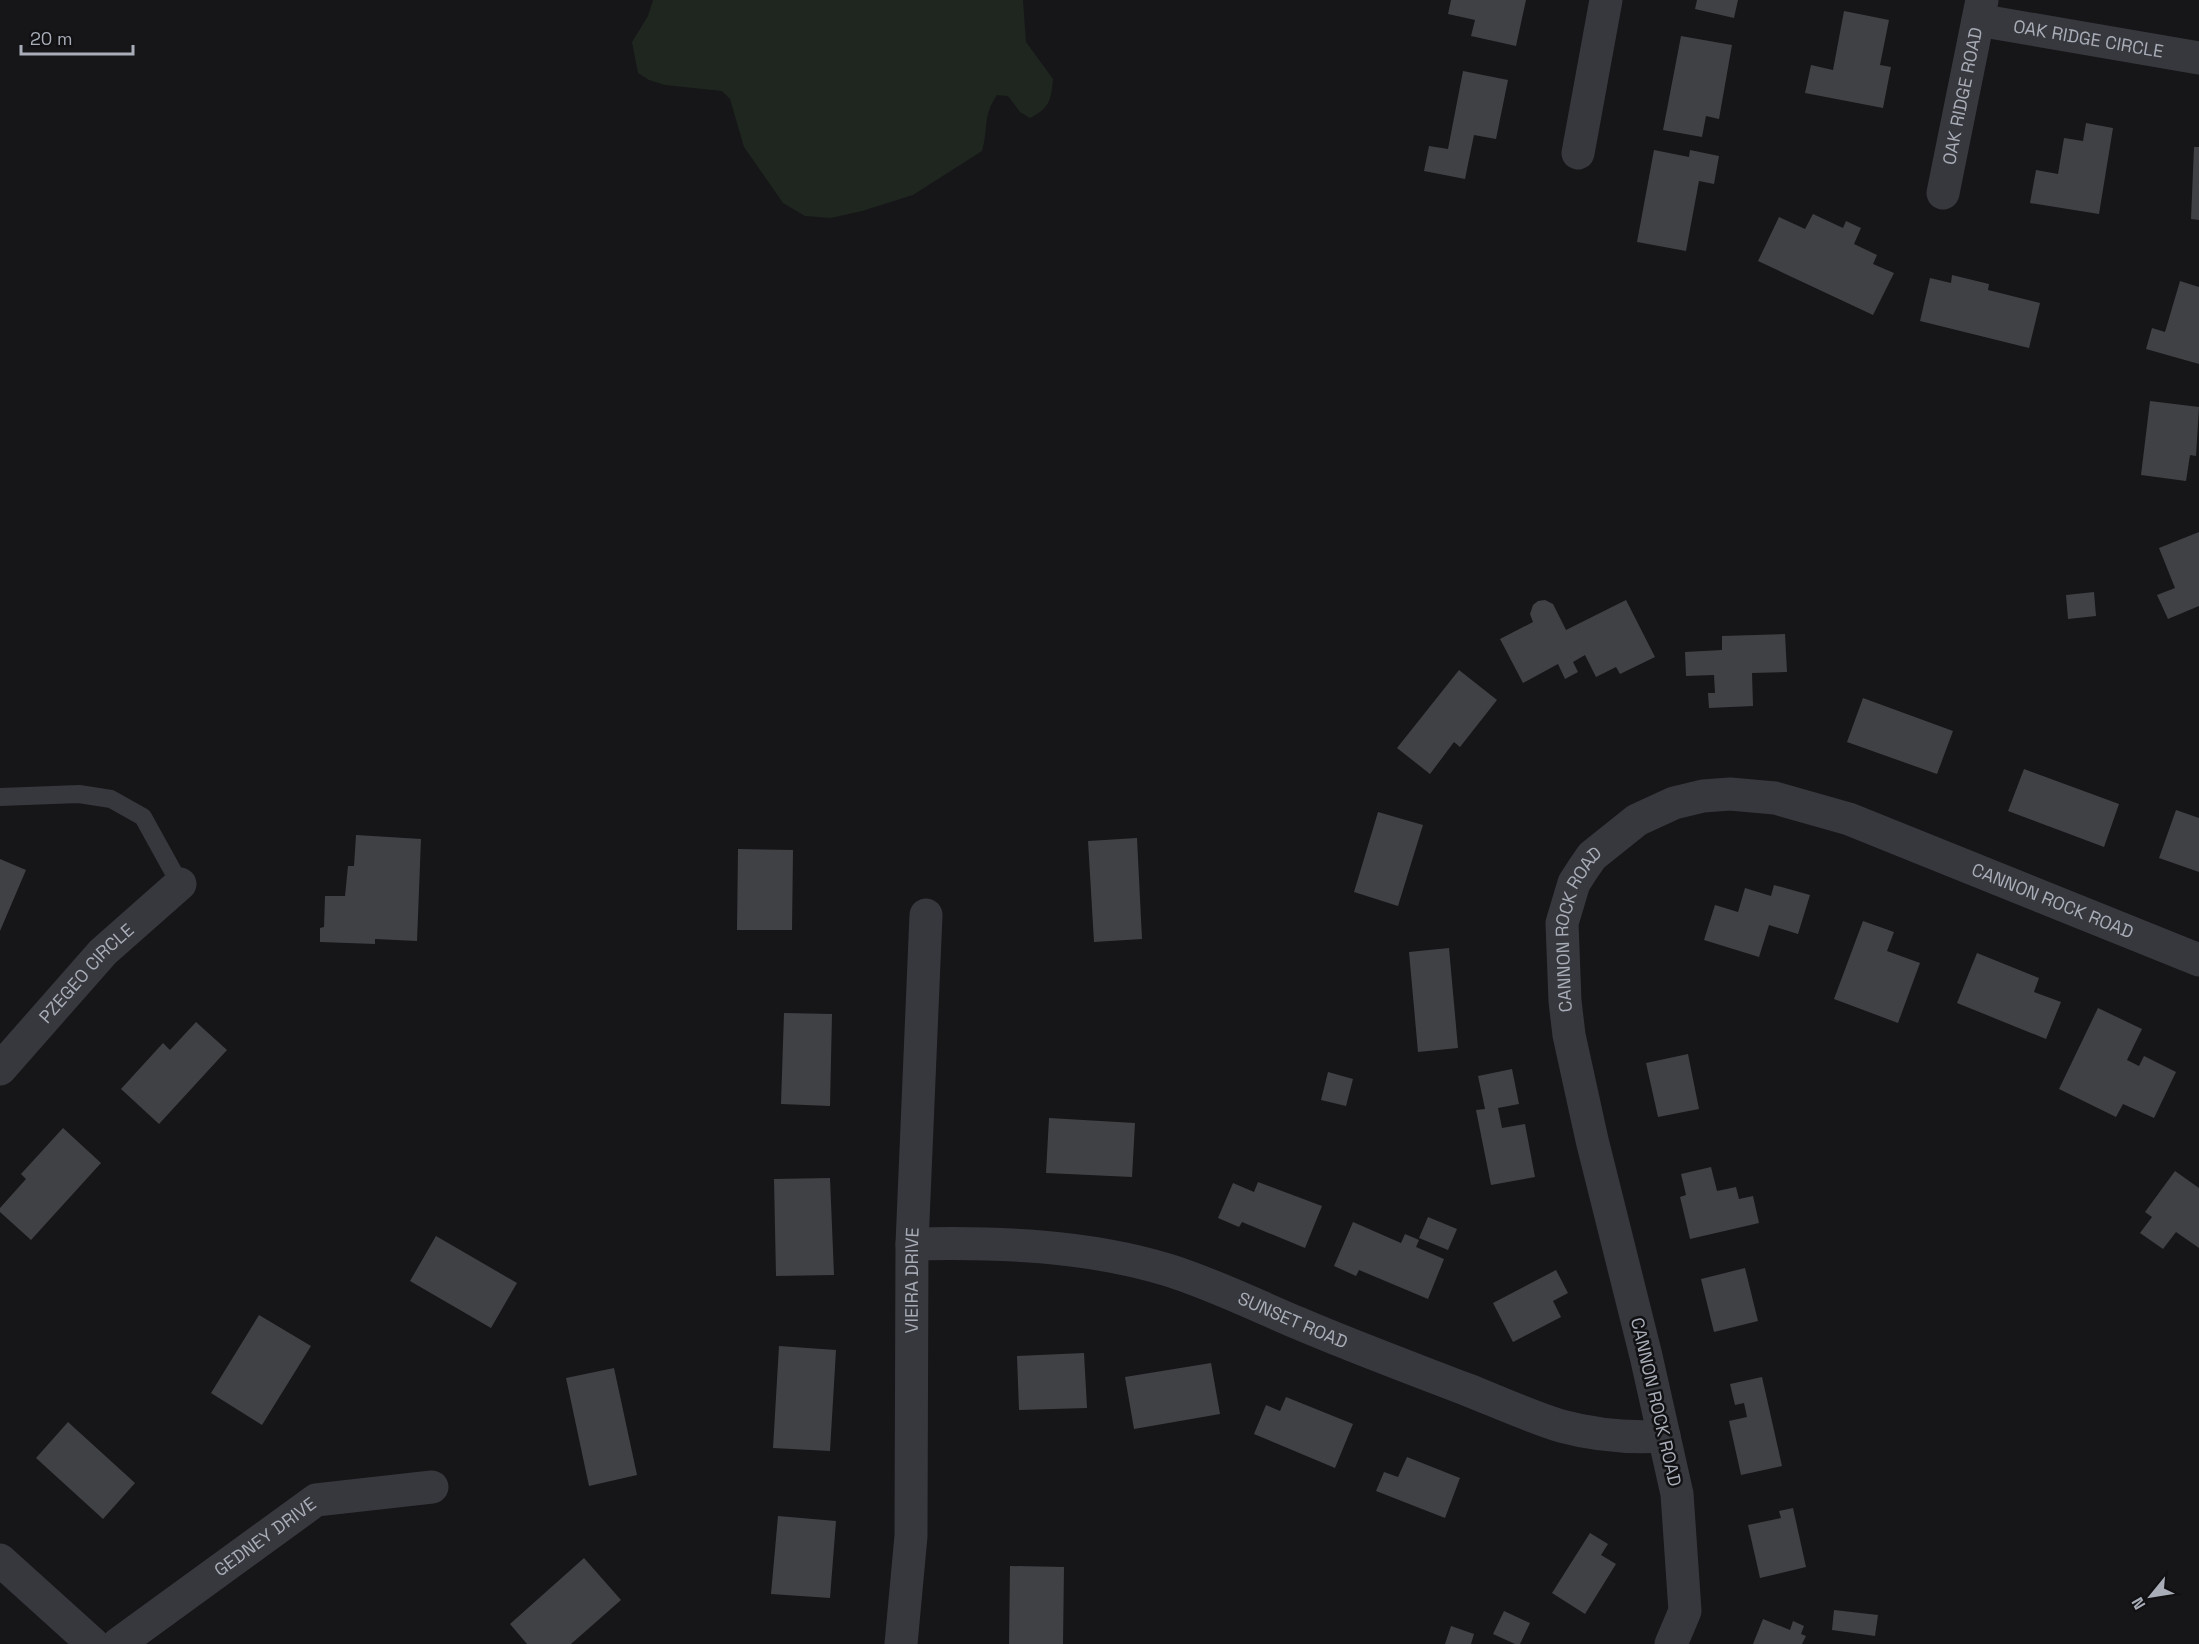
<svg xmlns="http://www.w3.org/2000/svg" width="2199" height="1644" viewBox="0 0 2199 1644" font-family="'Space Grotesk',sans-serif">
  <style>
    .green { fill: #1e261f }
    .building { fill: #404145 }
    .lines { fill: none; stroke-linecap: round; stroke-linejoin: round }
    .service { stroke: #37383d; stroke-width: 18 }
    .minor { stroke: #37383d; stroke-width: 33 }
    .labels { text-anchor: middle; stroke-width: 5; stroke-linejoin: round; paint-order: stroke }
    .street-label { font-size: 18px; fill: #a8adb8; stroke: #111113 }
  </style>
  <rect width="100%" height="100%" fill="#161618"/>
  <path class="green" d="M653 0H1023L1026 42 1053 79C1051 100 1050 108 1030 118L1020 112 1008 96 997 95C982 117 989 127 982 151L913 195 862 211 831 218 805 216 783 203 744 147 730 99 722 91 665 85 649 80 638 73 632 42 648 16Z"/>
  <path class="building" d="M1451 0H1526L1516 46 1471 36 1475 20 1448 14Z
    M1697 0H1738L1734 18 1695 9Z
    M1844 11 1889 20 1880 65 1891 67 1883 108 1805 93 1811 65 1833 70Z
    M1681 36 1732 45 1719 119 1706 116 1702 137 1663 130Z
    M1463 71 1508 80 1496 139 1474 135 1465 179 1424 171 1429 146 1448 149Z
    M2086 123 2113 128 2099 214 2030 203 2036 170 2058 174 2064 138 2083 141Z
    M2194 147H2199V220L2191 219Z
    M1654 150 1689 157 1690 150 1719 156 1714 184 1699 181 1686 251 1637 242Z
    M1813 214 1843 228 1846 221 1861 228 1854 244 1877 255 1873 264 1894 273 1873 315 1758 261 1779 217 1805 229Z
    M1952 275 1989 284 1988 290 2040 303 2029 348 1920 321 1930 278 1951 283Z
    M2180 281 2199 287V364L2146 349 2152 328 2165 332Z
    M2150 401 2199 407 2196 456 2190 455 2186 481 2141 475Z
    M2199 532V606L2168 619 2157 595 2175 588 2159 548Z
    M2094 592 2096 616 2068 619 2066 595Z
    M1545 600 1553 604 1566 630 1626 600 1655 657 1620 674 1616 667 1596 677 1585 655 1573 662 1578 672 1565 679 1558 664 1523 683 1500 639 1533 622 1530 614 1533 605 1538 601Z
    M1785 634 1787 672 1752 673 1753 706 1709 708 1708 693H1715L1714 675 1686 676 1685 652 1722 650V636Z
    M1459 670 1497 700 1460 747 1454 742 1430 774 1397 748Z
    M1863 698 1953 731 1937 774 1847 742Z
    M2024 769 2119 804 2104 847 2008 811Z
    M2176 810 2199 818V872L2159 858Z
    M1378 812 1423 825 1398 906 1354 892Z
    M356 835 421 839 417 941 375 939V944L320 942V928L324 927 325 896H345L348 866H354Z
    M1137 838 1142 939 1094 942 1088 841Z
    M738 849 793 850 792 930H737Z
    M0 859 26 870 0 931Z
    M1774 885 1810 895 1798 934 1769 925 1759 957 1704 940 1715 905 1738 912 1745 888 1771 896Z
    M1863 921 1894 932 1887 951 1920 963 1898 1023 1834 999Z
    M1449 948 1458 1048 1418 1052 1409 952Z
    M1977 953 2039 978 2034 992 2061 1002 2046 1039 1957 1003Z
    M2098 1008 2142 1029 2127 1060 2139 1066 2144 1056 2176 1072 2154 1118 2123 1104 2116 1117 2059 1089Z
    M784 1013 832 1014 830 1106 781 1104Z
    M196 1022 227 1050 159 1124 121 1089 163 1043 170 1050Z
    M1688 1054 1699 1109 1658 1117 1646 1063Z
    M1512 1069 1519 1104 1498 1108 1502 1128 1525 1124 1535 1177 1491 1185 1476 1110 1485 1109 1478 1076Z
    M1328 1072 1353 1079 1346 1106 1321 1100Z
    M1049 1118 1135 1123 1132 1177 1046 1173Z
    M63 1128 101 1163 31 1240 0 1212V1208L26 1179 21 1174Z
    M1711 1167 1717 1191 1736 1187 1739 1199 1753 1196 1759 1223 1690 1239 1680 1197 1686 1195 1681 1174Z
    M2175 1171 2199 1188V1248L2176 1232 2163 1249 2140 1233 2152 1217 2145 1212Z
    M830 1178 834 1275 776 1276 774 1179Z
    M1258 1182 1322 1206 1305 1248 1242 1222 1239 1227 1218 1218 1233 1183 1254 1192Z
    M1428 1217 1457 1229 1448 1250 1419 1238Z
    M1353 1222 1401 1243 1405 1234 1419 1240 1416 1247 1444 1259 1428 1299 1359 1270 1356 1276 1334 1266Z
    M436 1236 517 1283 491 1328 410 1281Z
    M1745 1268 1758 1321 1714 1332 1701 1279Z
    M1556 1270 1568 1293 1553 1301 1561 1317 1513 1342 1493 1303Z
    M259 1315 311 1346 262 1425 211 1393Z
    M779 1346 836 1350 830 1451 773 1448Z
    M1084 1353 1087 1408 1019 1410 1017 1356Z
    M1211 1363 1220 1414 1134 1429 1125 1377Z
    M614 1368 637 1475 589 1486 566 1378Z
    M1762 1377 1782 1466 1741 1475 1729 1421 1747 1417 1744 1403 1735 1405 1730 1384Z
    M1286 1397 1353 1424 1335 1468 1254 1434 1266 1405 1280 1411Z
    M68 1422 135 1483 103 1519 36 1458Z
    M1407 1457 1460 1478 1445 1518 1376 1491 1384 1472 1398 1477Z
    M1793 1508 1806 1567 1760 1578 1748 1525 1781 1518 1779 1511Z
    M778 1516 836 1521 830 1598 771 1594Z
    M1590 1533 1608 1544 1601 1555 1616 1564 1585 1614 1552 1593Z
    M584 1558 621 1600 571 1644H527L510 1624Z
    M1010 1566 1064 1567 1063 1644H1009Z
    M1834 1610 1878 1615 1875 1636 1832 1630Z
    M1504 1611 1530 1623 1520 1644H1515L1493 1634Z
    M1763 1619 1790 1630 1793 1621 1804 1626 1801 1634 1806 1636 1802 1644H1753Z
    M1451 1626 1474 1634 1471 1644H1445Z"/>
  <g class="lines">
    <path class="service" d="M0 797 79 794 111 799 143 817 180 884"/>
    <g class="minor">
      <path id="s1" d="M1978 20 2199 58"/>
      <path d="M1578 153 1606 0"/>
      <path id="s2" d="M1943 193 1982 0"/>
      <path id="s3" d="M0 1069 103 952 180 884"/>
      <path id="s4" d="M912 1244C997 1242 1086 1245 1168 1270 1213 1284 1255 1305 1298 1323 1354 1347 1411 1368 1468 1390 1498 1402 1529 1416 1561 1426 1594 1435 1630 1438 1664 1436"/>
      <path d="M0 1560 93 1644"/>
      <path id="s5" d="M118 1644 316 1500 432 1487"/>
      <path id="s6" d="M901 1644 911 1536 912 1244 926 915"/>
      <path id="s7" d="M1671 1644 1685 1611 1677 1494 1646 1356 1592 1140 1569 1035 1565 1001 1562 923 1574 883 1583 869 1592 856 1637 820 1674 803 1703 796 1730 794 1775 798 1849 819 2199 960"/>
    </g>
  </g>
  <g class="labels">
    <g class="street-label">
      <text dy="6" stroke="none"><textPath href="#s1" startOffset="112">OAK RIDGE CIRCLE</textPath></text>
      <text dy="6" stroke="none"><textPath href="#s2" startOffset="99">OAK RIDGE ROAD</textPath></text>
      <text dy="6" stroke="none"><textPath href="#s7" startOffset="1308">CANNON ROCK ROAD</textPath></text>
      <text dy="6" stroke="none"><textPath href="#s7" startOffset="734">CANNON ROCK ROAD</textPath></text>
      <text dy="6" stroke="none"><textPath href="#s3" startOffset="129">PZEGEO CIRCLE</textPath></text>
      <text dy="6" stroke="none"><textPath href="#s6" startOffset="364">VIEIRA DRIVE</textPath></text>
      <text dy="6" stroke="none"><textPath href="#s4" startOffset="393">SUNSET ROAD</textPath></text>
      <text transform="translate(1656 1402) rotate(77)" y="6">CANNON ROCK ROAD</text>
      <text dy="6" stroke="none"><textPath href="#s5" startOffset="182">GEDNEY DRIVE</textPath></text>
    </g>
  </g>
  <g transform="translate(2151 1596) rotate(240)" stroke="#111113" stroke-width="4.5" paint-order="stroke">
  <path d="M0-4.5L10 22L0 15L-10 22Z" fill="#a8adb8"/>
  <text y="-9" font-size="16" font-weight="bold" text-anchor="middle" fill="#a8adb8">N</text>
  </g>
  <path d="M21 45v9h112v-9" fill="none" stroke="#a8adb8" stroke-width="3"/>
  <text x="30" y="45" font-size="18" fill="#a8adb8" stroke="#111113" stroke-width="4.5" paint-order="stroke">20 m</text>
</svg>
